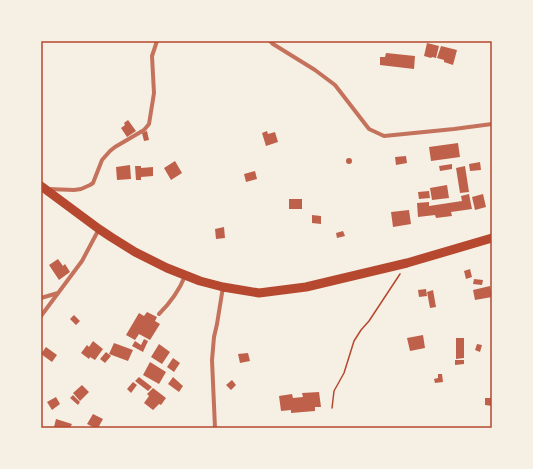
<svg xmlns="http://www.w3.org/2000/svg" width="533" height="469" viewBox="0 0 533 469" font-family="Karla,sans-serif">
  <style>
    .building { fill: #bf614a }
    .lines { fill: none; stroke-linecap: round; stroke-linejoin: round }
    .path { stroke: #b5482f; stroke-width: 1.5 }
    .minor { stroke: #c5725c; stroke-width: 4 }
    .trunk { stroke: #b5482f; stroke-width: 9 }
    .neatline { fill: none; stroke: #b5482f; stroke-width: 1.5 }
  </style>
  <rect width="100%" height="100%" fill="#f6efe4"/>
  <path class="building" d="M427 43 439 46 436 58 432 57 431 58 424 56Z
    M441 46 457 50 453 65 444 62V60L437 58Z
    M386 53 415 56 414 69 380 65V57H385Z
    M128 120 136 131 127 137 121 128 125 125 124 123Z
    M147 131 149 140 144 141 142 133Z
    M267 131 268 134 275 132 278 142 266 146 262 133Z
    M458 143 460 157 431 161 429 147Z
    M406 156 407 163 396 165 395 157Z
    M346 161a3 3 0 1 1 6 0a3 3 0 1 1-6 0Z
    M175 161 182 173 171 180 164 168Z
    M480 162 481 170 470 171 469 164Z
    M452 164V169L440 171 439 166Z
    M130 165 131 179 117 180 116 167Z
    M135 166H141V168L153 167V176L141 177V180H136Z
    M465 166 469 192 460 193 456 168Z
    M255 171 257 179 246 182 244 174Z
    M447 185 449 198 432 200 430 188Z
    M429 191 430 198 419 199 418 192Z
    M469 194 472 209 451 212 452 216 436 218 435 215 418 217 417 203 429 202V206L462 201 461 196Z
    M483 194 486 207 475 210 472 197Z
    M289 199H302V209H289Z
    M409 210 411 224 393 227 391 212Z
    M312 215 321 216V224L312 223Z
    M224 227 225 238 216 239 215 229Z
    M343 231 345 236 337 238 336 233Z
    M58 259 63 266 65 264 70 272 59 280 49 265Z
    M470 269 472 277 466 279 464 271Z
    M474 279 483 280 482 285 473 284Z
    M490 286 492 297 475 300 473 290Z
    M426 289 427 296 419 297 418 290Z
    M433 290 436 307 430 308 427 292Z
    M147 312 157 317 155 321 160 324 150 340 139 334 135 340 126 335 139 313 144 316Z
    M74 315 80 321 76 325 70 319Z
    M423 335 425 348 410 351 407 338Z
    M456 338H464V358L456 359Z
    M144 339 148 341 143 352 132 346 135 341 141 345Z
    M93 341 103 349 95 360 90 357 89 359 81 353 87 345 89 347Z
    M114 343 133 350 128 361 109 354Z
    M159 344 170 352 162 364 151 357Z
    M477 344 482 345 480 352 475 350Z
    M46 347 57 355 52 362 41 354Z
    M106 352 111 356 105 363 100 359Z
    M248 353 250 361 240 363 238 354Z
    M173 358 180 363 174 372 167 367Z
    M455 360H464V364L455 365Z
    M150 362 166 372 159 384 143 375Z
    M438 374H442L443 382 435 383 434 379 438 378Z
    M139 377 152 387 148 391 135 381Z
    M173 377 183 386 179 392 168 384Z
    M232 380 236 385 231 390 226 385Z
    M133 382 137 385 131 393 127 389Z
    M82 385 89 392 80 401 73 393Z
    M153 388 166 398 161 405 159 404 153 410 144 403 149 396 147 394Z
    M319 392 321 407H315V411L291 413V410L281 411 279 396 292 394 293 398 303 397 302 393Z
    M73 395 80 402 78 405 70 398Z
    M56 397 60 404 52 410 47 402Z
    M485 398H492V406L485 405Z
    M93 414 103 419 98 428H95L87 424Z
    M56 419 72 424 70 428H57L54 427Z"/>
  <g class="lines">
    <path class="path" d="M332 408 334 391 344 373 354 341 361 330 369 321 400 274"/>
    <path class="minor" d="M270 41 273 44 315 70 335 85 369 129 384 136 454 129 492 124
      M48 189 74 190 81 189 90 185 93 183 102 160 110 151 115 147 144 130 149 124 154 93 152 56 157 41
      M41 298 58 293
      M159 314C171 302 179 291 185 276
      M41 316 82 261 99 229
      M215 428 212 360 214 337 217 324 223 287"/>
    <path class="trunk" d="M41 186 99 229 111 237 135 252 167 268 200 281 223 287 259 293 306 287 407 263 492 238"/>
  </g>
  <rect width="533" height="469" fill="none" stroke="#f6efe4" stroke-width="84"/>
  <rect x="42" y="42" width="449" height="385" class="neatline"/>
</svg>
